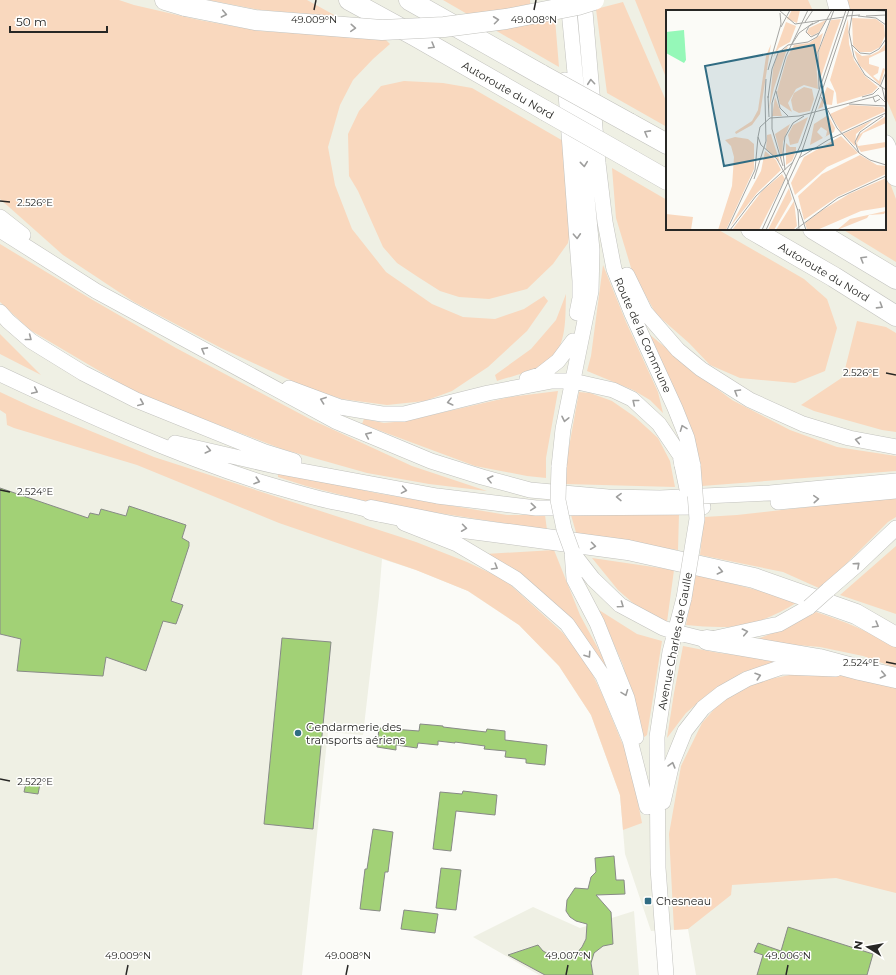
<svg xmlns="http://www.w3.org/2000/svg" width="896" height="975" viewBox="0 0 896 975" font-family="Montserrat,sans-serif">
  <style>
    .built { fill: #eff0e4; fill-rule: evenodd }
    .green { fill: #f9d8be }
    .building { fill: #a2d176; stroke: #888a87 }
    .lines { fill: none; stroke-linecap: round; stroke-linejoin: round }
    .secondary-casing { stroke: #c2c2be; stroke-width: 16 }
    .highway-casing { stroke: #c2c2be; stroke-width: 21 }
    .secondary { stroke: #fff; stroke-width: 15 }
    .highway { stroke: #fff; stroke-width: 20 }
    .secondary-bridge-casing { stroke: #c2c2be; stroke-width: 16; stroke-linecap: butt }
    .highway-bridge-casing { stroke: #c2c2be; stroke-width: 21; stroke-linecap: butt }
    .secondary-bridge { stroke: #fff; stroke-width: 15 }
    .highway-bridge { stroke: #fff; stroke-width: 20 }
    .oneway { stroke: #9e9e9d }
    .ticks { fill: none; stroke: #272725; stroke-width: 1.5 }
    .poi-dot { fill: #306c83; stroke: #fffffe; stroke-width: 1.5 }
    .labels { text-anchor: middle; stroke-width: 3; stroke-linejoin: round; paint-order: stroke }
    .street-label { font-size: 11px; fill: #272725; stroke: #fffffe }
    .poi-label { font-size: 11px; fill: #272725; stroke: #fffffe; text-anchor: start }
    .inset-road { fill: none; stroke: #a6a6a3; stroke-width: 1 }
    .view { fill: #306c83; fill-opacity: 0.15; stroke: #306c83; stroke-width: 2 }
    .inset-edge { fill: none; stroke: #272725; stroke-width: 2 }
    .ticks-label { font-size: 10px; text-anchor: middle; fill: #272725; stroke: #fffffe; stroke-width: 3; stroke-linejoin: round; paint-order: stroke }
  </style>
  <rect width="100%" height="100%" fill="#fbfbf7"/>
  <path class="built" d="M0 0H896V975H696L688 929 651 931 625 854 620 795 591 715 559 666 519 625 468 591 416 570 382 559 379 596 363 735 328 732 302 975H0ZM667 11H885V229H667Z
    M533 907 580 928 634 911 639 975H539L473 937Z"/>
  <path class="green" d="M0 0H119L134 5 199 20 260 31 385 39 390 44 373 59 353 80 340 105 328 147 335 185 352 229 386 272 432 304 463 317 495 319 524 309 544 296 548 301 527 331 488 367 452 391 425 401 387 405 342 399 305 387 221 348 134 302 63 255 0 199Z
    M208 0H307L336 16 260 10Z
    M443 0H530L531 24 555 19 559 67Z
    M635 0H808L813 11H667V80Z
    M847 0H896V122L885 96V11H850Z
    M623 2 667 103V127L607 93 596 9Z
    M404 81 443 83 472 88 565 142 572 221 568 243 553 264 527 289 489 299 459 297 440 291 418 277 397 263 383 247 358 191 349 176 348 134 359 111 381 86Z
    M612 168 667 200V229H717L804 279 827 299 837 328 825 371 795 383 740 378 710 365 689 343 656 314 632 271 616 218Z
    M885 170 896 199V262L842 229H885Z
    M0 244 91 299 176 348 310 419 412 466 487 491 429 484 367 473 282 449 140 395 30 330 0 302Z
    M603 265 626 322 658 392 663 413 650 400 633 390 587 371 591 356Z
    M566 294C565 321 568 352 541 367 530 372 509 377 497 381L495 375 531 349 556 320Z
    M857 321 886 327 896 333V432L882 430 814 411 801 405 843 377Z
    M0 334 41 375 0 354Z
    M649 334 700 376 732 400 790 430 837 447 896 456V471L702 486 692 432Z
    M558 391 546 458V478L527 476 475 466 362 424 364 419 384 423 405 421 510 397Z
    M0 392 32 407 154 457 416 542 467 562 505 580 563 633 589 667 602 694 625 750 634 783 642 823 623 830 620 795 591 715 559 666 519 625 468 591 416 570 279 523 137 465 14 428 7 425 6 414 0 410Z
    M579 392 590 393 612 401 635 417 658 438 670 461 675 487 565 484 567 458Z
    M278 471 376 493 507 515H545L547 530 369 502 306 486 278 477Z
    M896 497V517L888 522 821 589 783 572 700 555 704 517 737 515Z
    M679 514 678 550 577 536 571 515Z
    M896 546V614L840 595Z
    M554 550 580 615 608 667 604 670 485 554Z
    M592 558 674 570 667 622 641 610 618 590Z
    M696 574 772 594 796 603C774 617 747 628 720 627 709 627 698 626 686 625Z
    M599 610 637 634 662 641 647 735 643 738 623 665Z
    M816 612C844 621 870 632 896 647V668L863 656 820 647 751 641C775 633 794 625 816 612Z
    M683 646 719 653 802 662 769 665 743 672 708 694 686 713 667 738 674 693Z
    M795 674 852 676 896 688V893L836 878 732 885 731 895 688 929 674 930 669 834 681 766 702 723 725 697 760 681Z"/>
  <path class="building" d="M0 488 88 518 90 513 99 515 101 509 126 516 129 506 186 525 182 538 189 542V546L171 601 183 605 176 624 163 621 146 671 106 657 103 676 17 671 21 639 0 634Z
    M282 638 331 642 313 829 264 824Z
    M420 724 443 726V727L486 732 487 729 505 731V740L547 745 545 765 526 763V759L505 757 506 751 484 749 485 746 455 742V743L438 741V745L418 743 417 748 396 745V750L377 747 379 728 419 731Z
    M26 783 40 784 38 794 24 792Z
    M463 791 497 795 495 815 456 811 451 851 433 849 440 792 462 794Z
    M373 829 393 832 388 872H385L380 911 360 909 365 869H367Z
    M614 856 616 880H624L625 894 596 895 611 912 613 944 603 946 594 953 591 963 593 975H545L508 955 538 945 543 951 554 957 566 958 576 954 582 947 586 939 587 924 576 921 570 917 566 911 567 900 575 888 588 889 591 877 596 872 595 858Z
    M441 868 461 870 456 910 436 908Z
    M404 910 438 914 435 933 401 929Z
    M788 927 873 954 867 975H757L763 955 754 952 758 943 781 951Z"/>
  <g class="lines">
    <defs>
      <path id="secondary" d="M584 0 598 163 605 222 614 269 632 314 675 408 687 438 693 466
        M565 80 580 281V298L577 313
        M0 217 23 235
        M0 230 96 291 335 421 431 461 482 477 530 490 608 497 660 498 770 493 896 481
        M627 275 645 312 678 350 701 369 750 400 803 424 849 438 896 447
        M0 312 8 321 31 341 83 373 136 400 265 452 294 461
        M0 374C85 414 171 453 260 482 280 488 301 494 321 499 341 504 361 506 380 514
        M527 379 540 375 558 361 573 341
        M289 388 340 407 382 414H404L488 393 552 381H573L613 390 632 399 659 424 680 455 682 465
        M175 443 275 466 437 496 536 508 703 507
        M559 467 563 429 591 291 592 250 568 0
        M778 502 896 491
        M404 523 457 544 516 579 567 624 603 676 630 740 647 807
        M572 551 574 579 597 623 627 698 636 737
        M572 552 593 579 620 605 663 628 675 632 707 640 779 624 809 607
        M828 590 858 564 896 528
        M663 802 672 763 685 731 703 708 722 693 747 679 782 667 836 669
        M666 975 658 868 657 737 670 652 684 598"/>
      <path id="highway" d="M165 0 185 6
        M349 0 415 36 546 111
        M409 0 542 75
        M837 0 840 11
        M629 123 667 144
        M885 145 896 176
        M632 160 667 180
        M751 229 834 277 896 316
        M813 229 896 279
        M371 510 456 527 628 550 754 578 856 614 896 637
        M707 640 819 659 860 670 896 678"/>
    </defs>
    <use href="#secondary" class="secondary-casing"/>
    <use href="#highway" class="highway-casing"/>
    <use href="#secondary" class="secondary"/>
    <use href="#highway" class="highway"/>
    <defs>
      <path id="secondary-bridge" d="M682 465 687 489
        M559 467 558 500 564 529 572 551
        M684 598 697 519 693 466
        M809 607 828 590"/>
      <path id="highway-bridge" d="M185 6 255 20 382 30 444 27 506 19 578 5 594 0
        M542 75 629 123
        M546 111 632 160"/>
    </defs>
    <use href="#secondary-bridge" class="secondary-bridge-casing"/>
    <use href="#highway-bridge" class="highway-bridge-casing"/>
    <use href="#secondary-bridge" class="secondary-bridge"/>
    <use href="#highway-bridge" class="highway-bridge"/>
  </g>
  <defs><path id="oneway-chevron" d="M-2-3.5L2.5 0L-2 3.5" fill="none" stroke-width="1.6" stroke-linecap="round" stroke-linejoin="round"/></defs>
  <g class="oneway">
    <use href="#oneway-chevron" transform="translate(224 14) rotate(11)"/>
    <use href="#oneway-chevron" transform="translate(496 20) rotate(-7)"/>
    <use href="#oneway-chevron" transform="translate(353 28) rotate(4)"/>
    <use href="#oneway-chevron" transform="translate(432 46) rotate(30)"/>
    <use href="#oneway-chevron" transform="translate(591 82) rotate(-95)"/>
    <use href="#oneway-chevron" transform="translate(647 133) rotate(-151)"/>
    <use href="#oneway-chevron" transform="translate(584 164) rotate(84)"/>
    <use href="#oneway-chevron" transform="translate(577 236) rotate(87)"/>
    <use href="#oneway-chevron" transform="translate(863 259) rotate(-149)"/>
    <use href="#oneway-chevron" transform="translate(880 306) rotate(32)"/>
    <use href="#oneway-chevron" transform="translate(29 338) rotate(38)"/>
    <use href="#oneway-chevron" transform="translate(204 350) rotate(-151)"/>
    <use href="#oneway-chevron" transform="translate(35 391) rotate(25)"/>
    <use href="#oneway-chevron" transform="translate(737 392) rotate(-149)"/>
    <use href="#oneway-chevron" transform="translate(323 400) rotate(-160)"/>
    <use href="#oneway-chevron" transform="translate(450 402) rotate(166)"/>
    <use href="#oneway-chevron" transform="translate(635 402) rotate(-141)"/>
    <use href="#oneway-chevron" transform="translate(141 403) rotate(23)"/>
    <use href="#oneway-chevron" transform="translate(565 419) rotate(102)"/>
    <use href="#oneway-chevron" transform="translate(683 428) rotate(-111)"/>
    <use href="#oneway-chevron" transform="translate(368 435) rotate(-156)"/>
    <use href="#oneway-chevron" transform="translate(858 440) rotate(-168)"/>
    <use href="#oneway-chevron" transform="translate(208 450) rotate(14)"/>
    <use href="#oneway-chevron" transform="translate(490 479) rotate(-166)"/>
    <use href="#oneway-chevron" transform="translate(257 481) rotate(18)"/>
    <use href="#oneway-chevron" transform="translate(404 490) rotate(10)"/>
    <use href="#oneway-chevron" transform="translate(619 497) rotate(-179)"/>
    <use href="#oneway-chevron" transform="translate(816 499) rotate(-4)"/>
    <use href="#oneway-chevron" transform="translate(533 507) rotate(5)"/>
    <use href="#oneway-chevron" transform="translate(464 528) rotate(8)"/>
    <use href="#oneway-chevron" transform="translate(593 546) rotate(8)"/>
    <use href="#oneway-chevron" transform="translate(857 565) rotate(-42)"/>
    <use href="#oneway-chevron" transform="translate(495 567) rotate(31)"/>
    <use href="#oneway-chevron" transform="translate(720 571) rotate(13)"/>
    <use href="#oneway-chevron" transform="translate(621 605) rotate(35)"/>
    <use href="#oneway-chevron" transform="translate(876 625) rotate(30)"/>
    <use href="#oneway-chevron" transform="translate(745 632) rotate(-12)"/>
    <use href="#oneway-chevron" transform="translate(588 655) rotate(56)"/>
    <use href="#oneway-chevron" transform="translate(883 675) rotate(12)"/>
    <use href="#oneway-chevron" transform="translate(758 676) rotate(-18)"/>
    <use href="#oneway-chevron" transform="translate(625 693) rotate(69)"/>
    <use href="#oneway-chevron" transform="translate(672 765) rotate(-74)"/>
  </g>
  <path class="ticks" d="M314 10 316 0M534 10 536 0M0 201 10 202M886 373 896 375M0 490 10 492M886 662 896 664M0 779 10 781M126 975 128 965M346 975 348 965M566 975 568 965M786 975 788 965"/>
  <g class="poi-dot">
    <circle cx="298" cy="733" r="4"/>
    <rect x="644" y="897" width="8" height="8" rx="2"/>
  </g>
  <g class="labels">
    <g class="street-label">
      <text transform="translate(508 90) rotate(30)" y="4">Autoroute du Nord</text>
      <text transform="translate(824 272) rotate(31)" y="4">Autoroute du Nord</text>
      <text transform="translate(643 335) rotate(66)" y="4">Route de la Commune</text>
      <text transform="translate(675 641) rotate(-79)" y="4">Avenue Charles de Gaulle</text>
    </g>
    <g class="poi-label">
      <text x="306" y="731">Gendarmerie des<tspan x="306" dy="13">transports aériens</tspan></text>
      <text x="656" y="905">Chesneau</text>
    </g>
  </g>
  <g transform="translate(666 10)">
    <rect width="220" height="220" fill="#fbfbf7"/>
    <path d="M126 0H134L131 13 121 9ZM186 8 210 9 218 15 219 26 214 37 205 42H193L187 35ZM175 9 169 25 153 73V41L165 10ZM182 9 183 34 188 50 199 66 212 77 206 83 171 94 170 83 164 70ZM160 10 153 22 146 26 141 23 143 18ZM120 12 130 16 124 32 113 38 107 48ZM157 23 150 50 152 79 138 75 130 79 122 93 126 102 114 94 111 82 121 47 128 35 143 33ZM220 33V40L203 48V54L213 57 212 63 207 66 213 71 217 58 219 59 214 75 193 55 188 40 196 46 205 45 213 41ZM105 34 94 104 86 115 70 124 69 122 86 111 92 100 100 46ZM122 36 108 78 103 100 107 59 111 45ZM138 77 146 79 148 89 144 101 133 103 127 100 125 90 128 83ZM161 77 168 81 166 95 157 94V97L152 99ZM109 87 114 100 116 106H106ZM184 95 217 97 220 101 175 122 164 104ZM162 105 169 118 168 122 144 135 148 114ZM155 117 161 121 160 126 157 128 151 122ZM220 106V113L197 123 191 133 192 136 220 132V137L195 142 190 135 191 126ZM142 107 132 133 124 135 122 125 127 115ZM207 110 190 124 189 136 177 124ZM124 114 117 132 116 150 109 124ZM105 124 106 128 114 152 100 139 101 125ZM175 126 192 143 161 157 129 185 125 173 138 147ZM69 127 82 129 88 134V159L60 220H52L66 176 68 147 65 136 59 130ZM120 133 124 137H130V141L126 151 120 155ZM99 141 110 150 115 160 91 183 64 217 95 161ZM194 145 211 155 220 156V164L171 187 138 210 132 186 156 164ZM116 164 119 169 93 220H66L96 181ZM220 168V197L195 201 151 220H141L139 213 155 201 183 184ZM123 178 126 189 108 220H102ZM128 191 131 216 127 220H110ZM220 201 218 204 203 205 201 208 171 220 184 209ZM0 204 27 207 25 220H0Z" fill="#f9d8be" fill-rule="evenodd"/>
    <path d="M18 20 20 50 18 53 0 43V22Z" fill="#95f8b8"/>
    <path class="inset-road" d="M113 0 129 14 178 7M187 0 183 22 188 47 199 65 220 80M198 0 220 1M180 6 194 5M192 6 210 8 220 15M200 6 220 5M153 11 143 16 140 22 145 27 153 23M139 12 147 0M115 17 124 0M126 34 133 23 147 13M186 35 194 43 204 44 213 39 220 29M102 60 115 14 114 3M214 77 220 62M216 77 219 90M153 79 152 42 168 0M110 81 114 98 122 106M102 86 103 107M99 87 100 69M155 87 171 118 193 143M196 87 207 84 213 78M102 88 106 59 112 43 122 35 142 32 151 27 166 0M214 89 209 92 207 87 212 85 220 93M183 94 220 96M217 106 194 122 189 132 193 143 204 150 220 155M133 148 162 130 220 103M117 156 106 119V93L120 46 142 0M119 160 117 143 119 127 127 113 138 106M88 169 100 131 99 87M133 199 140 220M61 220 89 160 92 127M64 220 90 186 127 152M96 220 135 134 180 0M100 220 135 144 183 0M129 220 172 188 220 166M133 220 132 201 120 166 111 149 95 135 92 127 94 117 104 108 133 106 207 87"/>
    <path class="view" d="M148 35 167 135 58 156 39 56Z"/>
    <rect width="220" height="220" class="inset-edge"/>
  </g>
  <g class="ticks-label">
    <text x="314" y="23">49.009°N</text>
    <text x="534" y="23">49.008°N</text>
    <text x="35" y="206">2.526°E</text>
    <text x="861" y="376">2.526°E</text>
    <text x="35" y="495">2.524°E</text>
    <text x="861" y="666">2.524°E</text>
    <text x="35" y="785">2.522°E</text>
    <text x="128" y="959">49.009°N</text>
    <text x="348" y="959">49.008°N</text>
    <text x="568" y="959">49.007°N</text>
    <text x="788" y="959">49.006°N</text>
  </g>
  <g transform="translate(868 947) rotate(281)" stroke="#fffffe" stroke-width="3" paint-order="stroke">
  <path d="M0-3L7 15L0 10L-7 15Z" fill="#272725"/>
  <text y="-6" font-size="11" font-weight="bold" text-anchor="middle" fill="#272725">N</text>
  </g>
  <path d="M10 26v6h97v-6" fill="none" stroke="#272725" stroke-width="2"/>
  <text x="16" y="26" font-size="12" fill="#272725" stroke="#fffffe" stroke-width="3" paint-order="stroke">50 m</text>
</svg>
